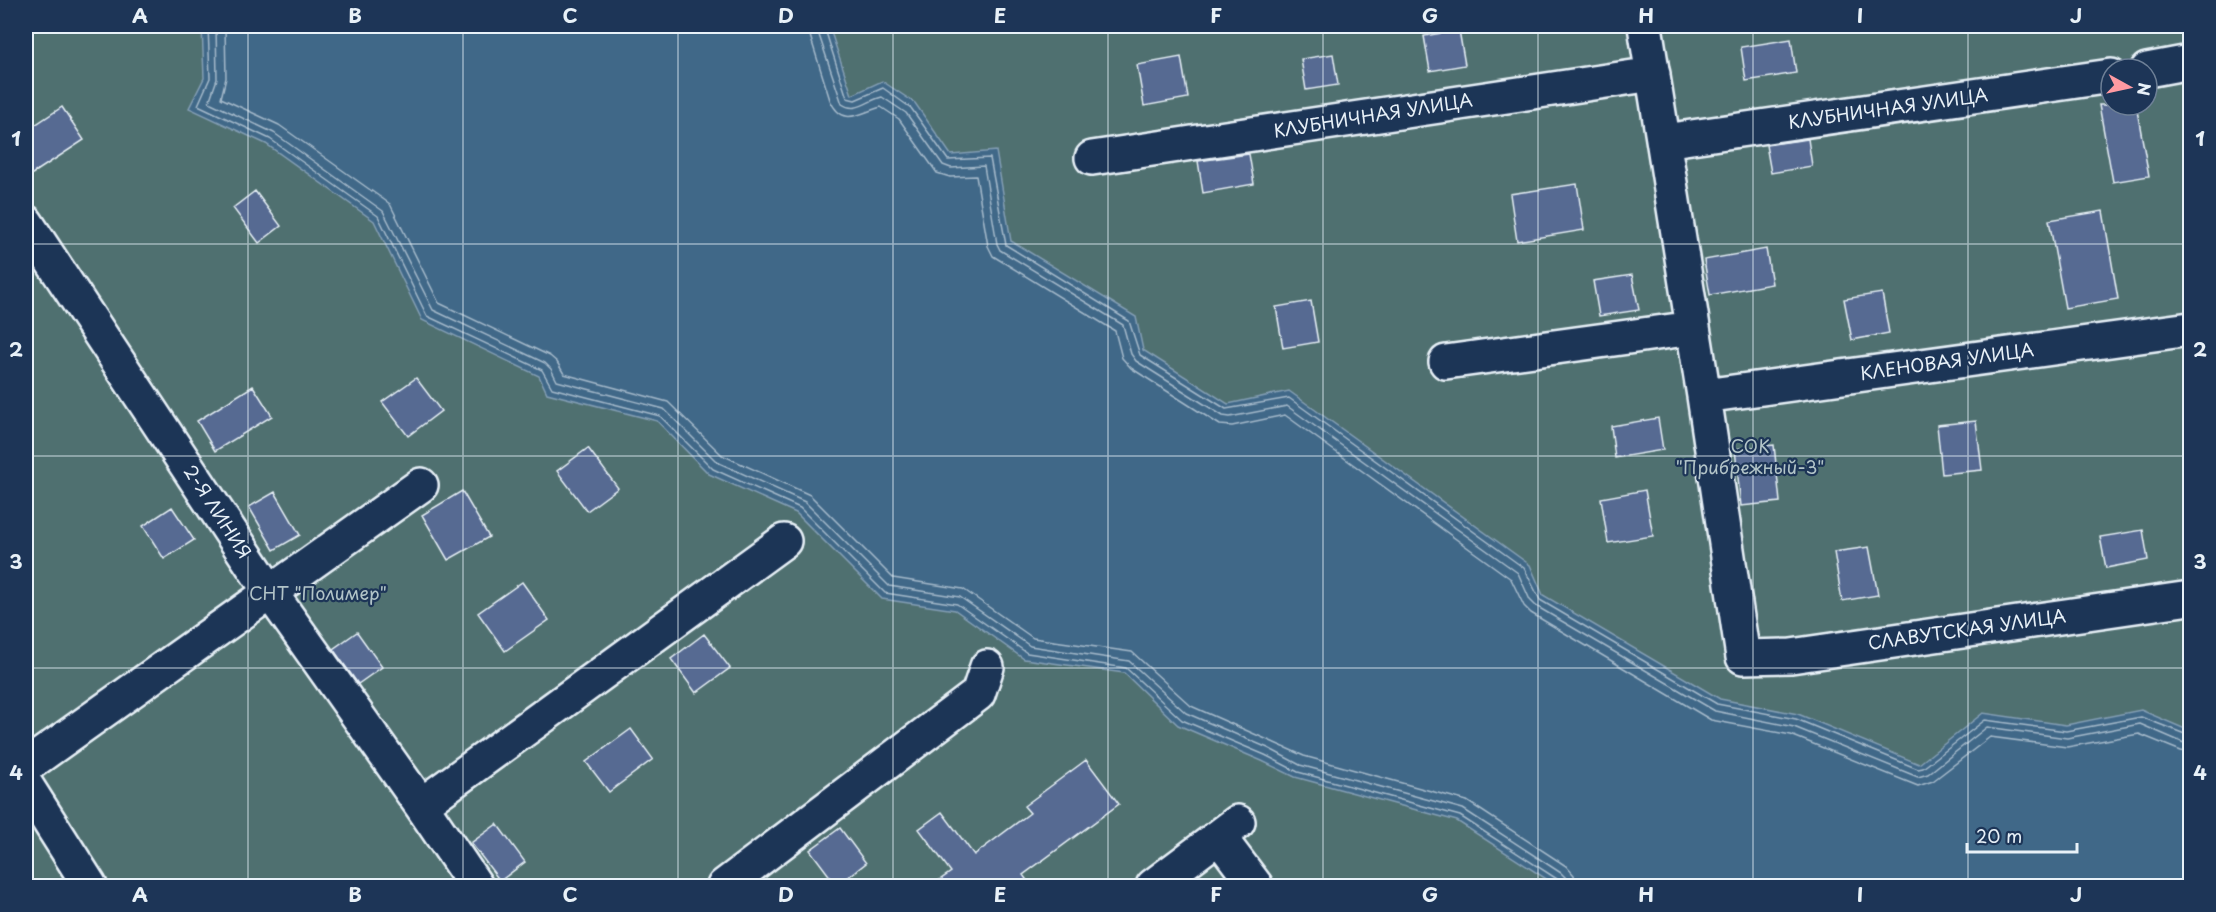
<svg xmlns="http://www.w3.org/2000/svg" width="2216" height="912" viewBox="0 0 2216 912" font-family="'Playpen Sans',sans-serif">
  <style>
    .green { fill: #4f6f6f; stroke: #9cb0b4; stroke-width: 1.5; fill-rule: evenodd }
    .water { fill: #416888; stroke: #849fb5; stroke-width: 1.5 }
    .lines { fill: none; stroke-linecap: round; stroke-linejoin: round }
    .shore { stroke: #a5bacb; stroke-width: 1.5 }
    .building { fill: #566b92; stroke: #e8f1f8; stroke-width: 1.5 }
    .minor-casing { stroke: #e8f1f8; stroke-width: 38 }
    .minor { stroke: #1d3557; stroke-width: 33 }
    .grid { fill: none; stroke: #e8f1f8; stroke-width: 1.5; stroke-opacity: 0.55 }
    .labels { text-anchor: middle; stroke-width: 4.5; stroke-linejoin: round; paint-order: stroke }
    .street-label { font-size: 18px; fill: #e8f1f8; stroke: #1d3557 }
    .park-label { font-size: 18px; fill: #b2c4c8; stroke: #1d3557 }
    .neatline { fill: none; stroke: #e8f1f8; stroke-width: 2 }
    .grid-label { font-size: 20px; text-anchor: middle; font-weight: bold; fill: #e8f1f8 }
  </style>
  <rect width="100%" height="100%" fill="#1d3557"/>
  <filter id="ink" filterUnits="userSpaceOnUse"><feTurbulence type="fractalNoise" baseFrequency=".0167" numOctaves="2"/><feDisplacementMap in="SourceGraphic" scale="12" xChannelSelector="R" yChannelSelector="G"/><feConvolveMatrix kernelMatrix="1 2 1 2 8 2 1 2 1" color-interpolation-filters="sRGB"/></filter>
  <g filter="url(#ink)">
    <path class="green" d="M26 26H2190V886H26ZM2111 69H2147V105H2111Z"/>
    <path class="water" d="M202 26H829L852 95 882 81 915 103 951 155 996 151 1011 241 1136 317 1143 350 1228 404 1289 391 1530 565 1543 595 1720 699 1798 714 1919 764 1983 713 2066 725 2141 710 2190 731V886H1557L1457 821 1295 777 1262 761 1178 725 1124 673 1024 659 955 610 882 599 796 513 709 474 657 421 547 393 539 376 422 320 374 221 266 144 189 108 204 78Z"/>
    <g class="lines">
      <path class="shore" d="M208 26 210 78 198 105 270 139 378 216 427 316 542 370 552 388 660 416 713 469 800 508 885 593 957 604 1027 653 1126 668 1182 720 1265 755 1298 772 1460 816 1557 879 1560 886
        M216 26 217 79 209 102 274 133 383 211 433 310 545 363 551 369 557 381 664 409 717 462 805 502 889 586 960 597 1030 646 1129 661 1186 713 1268 748 1300 765 1463 809 1561 873 1566 878 1567 886
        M225 26 226 78 221 98 279 125 390 204 439 303 550 356 557 362 564 374 668 402 722 455 810 495 893 578 963 589 1033 638 1132 652 1191 706 1304 756 1467 801 1566 866 1574 875 1576 886
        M807 26 830 100C843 129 861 112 881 107L899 119 937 173 950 177 976 176 988 246 993 256 1115 331 1122 358 1131 368 1220 425 1232 426 1285 415 1511 579 1524 606 1531 613 1711 720 1791 735 1918 786 1933 781 1990 737 2067 747 2139 734 2181 751 2190 753
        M816 26 842 104C856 114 868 100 882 97L906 113 943 165 951 168 984 166 997 244 1000 250 1123 325 1131 354 1136 361 1223 416 1230 417 1287 406 1518 573 1530 600 1536 606 1715 711 1794 727 1918 777 1928 774 1987 727 2067 738 2140 724 2184 743 2190 744
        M824 26 847 98 855 100 883 88 911 108 948 160 990 158 1006 245 1129 321 1140 355 1226 409 1289 398 1524 568 1540 600 1717 704 1796 719 1918 769 1923 768 1985 720 2066 731 2141 717 2190 736"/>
    </g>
    <path class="building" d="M1459 30 1465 65 1430 71 1424 36Z
      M1791 39 1796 73 1746 81 1741 47Z
      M1333 54 1338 85 1306 90 1301 59Z
      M1181 57 1188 98 1144 106 1137 65Z
      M2099 105H2136L2149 176 2113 182Z
      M62 107 84 140 26 178V131Z
      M1808 139 1812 166 1771 173 1766 145Z
      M1249 154 1254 184 1203 193 1198 161Z
      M1577 184 1584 230 1517 241 1510 194Z
      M255 191 281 226 259 243 233 208Z
      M2103 211 2118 299 2065 308 2049 220Z
      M1766 249 1772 284 1710 295 1704 260Z
      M1632 275 1639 310 1599 316 1593 281Z
      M1882 293 1889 333 1852 340 1844 299Z
      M1311 301 1318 342 1283 348 1276 307Z
      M416 378 441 411 408 436 382 402Z
      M253 386 272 416 215 451 197 421Z
      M1658 418 1663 450 1615 458 1611 426Z
      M1976 421 1982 470 1942 474 1937 425Z
      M1774 445 1780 502 1741 506 1735 449Z
      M588 448 618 488 587 511 557 471Z
      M1645 490 1653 536 1608 543 1601 498Z
      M462 491 489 537 448 560 422 515Z
      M275 492 300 535 274 550 249 507Z
      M172 507 194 540 164 559 143 526Z
      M2143 530 2148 560 2106 568 2100 537Z
      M1869 547 1878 595 1842 601 1834 552Z
      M522 582 549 620 505 651 478 613Z
      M357 632 382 667 358 684 333 649Z
      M704 634 730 668 696 693 671 659Z
      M631 729 653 759 609 792 586 762Z
      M1086 760 1119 804 1023 875 1031 886H931L951 872 919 829 942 812 974 855 1030 813 1024 806Z
      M497 824 525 862 500 881 471 843Z
      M840 828 866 863 837 886 810 850Z"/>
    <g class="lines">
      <defs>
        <path id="minor" d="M1645 26 1704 396 1743 657 1791 656 2190 598
          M2147 70 2190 62
          M1664 141 2111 76
          M1092 158 1653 74
          M26 222 270 592 421 805 476 886
          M1446 362 1693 328
          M1704 396 2190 329
          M26 766 421 485
          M26 785 90 886
          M421 805 784 541
          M1219 837 1256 886
          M724 886 978 694 987 667
          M1153 886 1238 822"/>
      </defs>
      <use href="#minor" class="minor-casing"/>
      <use href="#minor" class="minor"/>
    </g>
  </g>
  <path class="grid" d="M248 26V886M463 26V886M678 26V886M893 26V886M1108 26V886M1323 26V886M1538 26V886M1753 26V886M1968 26V886M26 244H2190M26 456H2190M26 668H2190"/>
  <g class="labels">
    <g class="street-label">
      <text transform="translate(1888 109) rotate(-8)" y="6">КЛУБНИЧНАЯ УЛИЦА</text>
      <text transform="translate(1373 116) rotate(-9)" y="6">КЛУБНИЧНАЯ УЛИЦА</text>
      <text transform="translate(1947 362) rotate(-8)" y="6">КЛЕНОВАЯ УЛИЦА</text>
      <text transform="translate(217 512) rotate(57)" y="6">2-Я ЛИНИЯ</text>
      <text transform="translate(1967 630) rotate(-8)" y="6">СЛАВУТСКАЯ УЛИЦА</text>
    </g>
    <g class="park-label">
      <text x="1750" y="453">СОК<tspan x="1750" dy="21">"Прибрежный-3"</tspan></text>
      <text x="318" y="600">СНТ "Полимер"</text>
    </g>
  </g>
  <rect width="2216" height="912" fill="none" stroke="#1d3557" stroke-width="66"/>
  <g transform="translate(2129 87) rotate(98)"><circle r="28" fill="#1d3557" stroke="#6e8097" stroke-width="1.5"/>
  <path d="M0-4.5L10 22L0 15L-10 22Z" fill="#ff9aa2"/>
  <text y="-9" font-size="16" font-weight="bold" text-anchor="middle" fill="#e8f1f8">N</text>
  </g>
  <path d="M1967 843v9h110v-9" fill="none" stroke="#e8f1f8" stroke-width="3"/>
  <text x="1976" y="843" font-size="18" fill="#e8f1f8" stroke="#1d3557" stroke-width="4.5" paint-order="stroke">20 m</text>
  <rect x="33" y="33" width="2150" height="846" class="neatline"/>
  <g class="grid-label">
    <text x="140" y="23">A</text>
    <text x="355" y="23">B</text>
    <text x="570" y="23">C</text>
    <text x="786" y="23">D</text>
    <text x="1000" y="23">E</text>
    <text x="1216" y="23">F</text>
    <text x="1430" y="23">G</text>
    <text x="1646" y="23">H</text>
    <text x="1860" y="23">I</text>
    <text x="2076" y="23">J</text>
    <text x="16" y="146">1</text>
    <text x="2200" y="146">1</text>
    <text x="16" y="357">2</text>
    <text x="2200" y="357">2</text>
    <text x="16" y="569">3</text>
    <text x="2200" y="569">3</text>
    <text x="16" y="780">4</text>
    <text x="2200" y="780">4</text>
    <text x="140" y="902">A</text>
    <text x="355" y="902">B</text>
    <text x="570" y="902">C</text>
    <text x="786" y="902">D</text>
    <text x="1000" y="902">E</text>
    <text x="1216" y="902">F</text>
    <text x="1430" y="902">G</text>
    <text x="1646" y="902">H</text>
    <text x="1860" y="902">I</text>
    <text x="2076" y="902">J</text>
  </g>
</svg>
